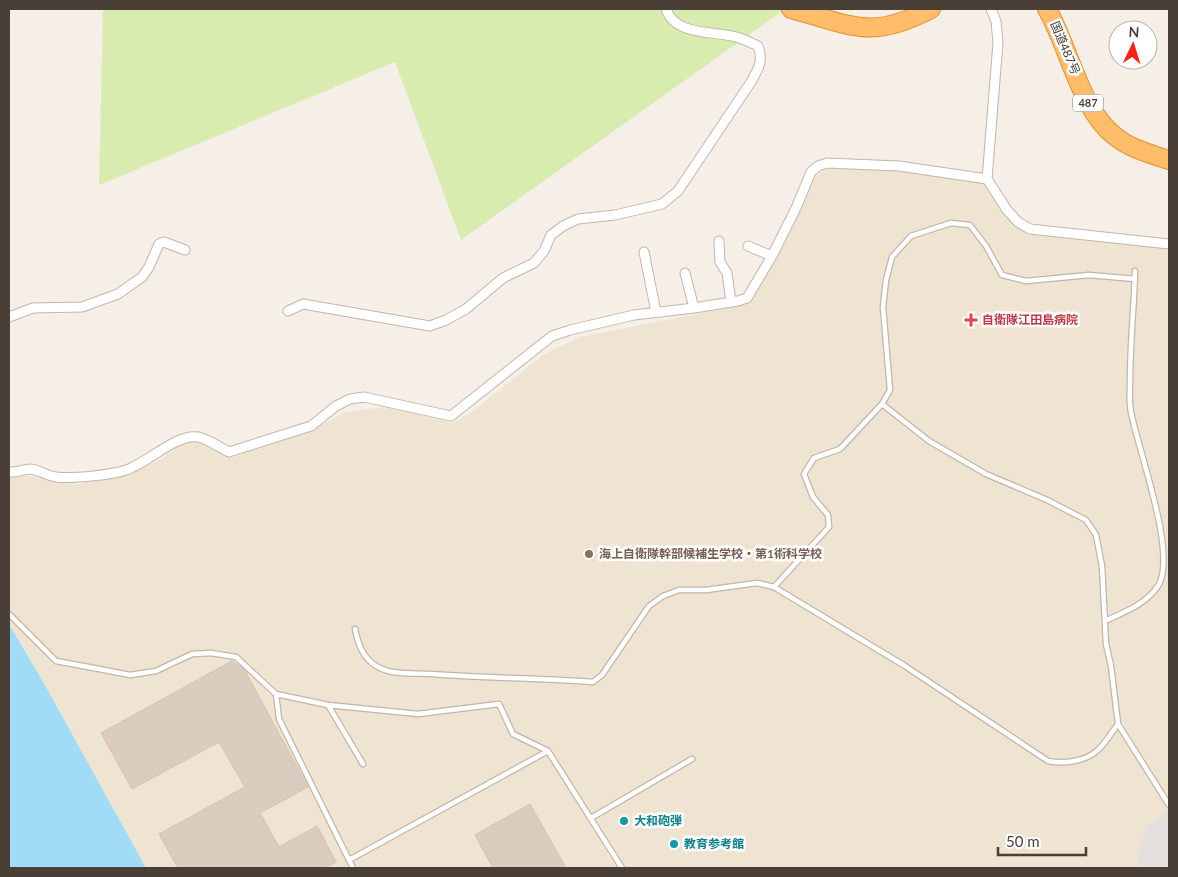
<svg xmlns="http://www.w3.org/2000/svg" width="1178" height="877" viewBox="0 0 1178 877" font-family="Lato,'Noto Sans JP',sans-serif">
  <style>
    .education { fill: #efe3d1 }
    .green { fill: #d7ecae }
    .parking { fill: #e3e0dd }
    .water { fill: #a0dcf5 }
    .building { fill: #dacdbf; stroke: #d3c1af }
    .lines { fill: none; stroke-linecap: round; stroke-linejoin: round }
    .lane-casing { stroke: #c1b6a9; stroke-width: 7 }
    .street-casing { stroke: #c1b6a9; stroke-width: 11 }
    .highway-casing { stroke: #e88f2e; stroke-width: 20 }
    .lane { stroke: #fff; stroke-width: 4.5 }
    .street { stroke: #fff; stroke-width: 9 }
    .highway { stroke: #ffbc69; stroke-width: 18 }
    .health-dot { fill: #e0444e; stroke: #fff; stroke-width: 2 }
    .education-dot { fill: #8d6e63; stroke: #fff; stroke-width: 2 }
    .culture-dot { fill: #0f9aa8; stroke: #fff; stroke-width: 2 }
    .labels { text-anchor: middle; stroke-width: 5; stroke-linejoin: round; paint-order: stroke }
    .shield { fill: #fff; stroke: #807972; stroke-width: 1 }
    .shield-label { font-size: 11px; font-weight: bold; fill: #493f36 }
    .street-label { font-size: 12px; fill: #493f36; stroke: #fff }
    .health-label { font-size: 12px; font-weight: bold; fill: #be3a42; stroke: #fff; text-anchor: start }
    .education-label { font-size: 12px; font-weight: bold; fill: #785e54; stroke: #fff; text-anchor: start }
    .culture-label { font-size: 12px; font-weight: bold; fill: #0d838f; stroke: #fff; text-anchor: start }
  </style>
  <rect width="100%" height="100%" fill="#f5efe8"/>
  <path class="education" d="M832 167 901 170 983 182 1008 219 1029 234 1169 247V868H146L46 687 9 624V477L34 476 52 482 79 484 126 475 163 458 182 444 197 442 231 458 313 430 346 412 386 407 454 423 476 409 543 355 580 337 748 304 786 241 811 181 824 169Z"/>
  <path class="green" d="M103 9H785L461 240 395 62 99 185Z"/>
  <path class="parking" d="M1168 811 1169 814V868H1138L1139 850 1146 828Z"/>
  <path class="water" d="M9 624 46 687 146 868H9Z"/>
  <path class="building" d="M232 661 244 669 308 787 260 813 279 847 317 826 336 862 325 868H178L159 834 245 787 219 742 132 789 101 733Z
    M530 804 566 868H493L475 835Z"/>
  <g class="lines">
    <defs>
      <path id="lane" d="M882 404 929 441 986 474 1047 500 1086 520 1096 535 1102 566 1106 644 1111 666 1118 724 1169 805
        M774 587 829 527 828 515 813 497 804 474 814 458 840 449 882 404 890 390 883 307 886 280 892 257 911 236 951 223 970 225 986 246 1002 275 1026 281 1089 275 1135 279
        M9 614 56 661 99 669 130 675 156 671 192 654 211 653 236 657 276 694 328 705 418 714 499 704 513 734 548 751 622 868
        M1105 621C1124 612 1145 605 1158 586 1178 555 1138 450 1131 412 1129 402 1130 391 1130 382 1130 345 1134 308 1135 271
        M355 629C358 644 363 659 378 667 392 675 414 673 431 674 485 678 539 678 593 682L602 675 649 606 663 596 679 590H706L757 583 774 587 905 666 1048 761C1064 764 1086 762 1099 749 1106 742 1112 732 1118 724
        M276 694 279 719 353 868
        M328 705 363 764
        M591 818 692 759
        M349 860 548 751"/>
      <path id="street" d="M991 9 996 21 998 43 987 179 1007 210 1018 222 1030 229 1169 244
        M719 241 720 262 727 273 731 302
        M748 246 772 256
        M644 252 656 312
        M685 273 694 308
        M288 311 303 304 430 326 446 320 466 309 503 278 534 263 544 251 551 235 563 226 578 219 615 215 662 204 678 191 751 82C758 69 764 61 758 46 750 42 742 38 732 36 710 31 675 35 666 9
        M9 317 33 308 82 307 118 294 142 277 149 267 159 244 164 242 185 250
        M9 472C19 473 22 469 31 469 40 470 47 476 56 477 71 479 112 475 126 470 146 464 177 433 198 437 208 439 219 447 229 452L311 426 336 406 350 399 364 397 451 416 552 336 570 330 634 315 694 308 738 301 747 298 772 256 796 208 811 172 818 166 827 163 899 166 987 179"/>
      <path id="highway" d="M791 9C852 25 870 41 931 9
        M1047 9C1069 47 1081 112 1116 137 1131 149 1151 154 1169 160"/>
    </defs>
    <use href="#lane" class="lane-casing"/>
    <use href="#street" class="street-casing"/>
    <use href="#highway" class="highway-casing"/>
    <use href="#lane" class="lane"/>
    <use href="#street" class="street"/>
    <use href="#highway" class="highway"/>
  </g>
  <path class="health-dot" d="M968.5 312.5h5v5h5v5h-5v5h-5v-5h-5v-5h5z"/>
  <circle class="education-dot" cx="589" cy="554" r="5"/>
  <g class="culture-dot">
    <circle cx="624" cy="821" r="5"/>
    <circle cx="674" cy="844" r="5"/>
  </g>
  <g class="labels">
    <rect class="shield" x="1073" y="94.5" width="30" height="17" rx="4"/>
    <g class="shield-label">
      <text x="1088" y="107">487</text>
    </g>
    <g class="street-label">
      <text transform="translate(1065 48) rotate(67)" y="4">国道487号</text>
    </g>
    <g class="health-label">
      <text x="982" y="324">自衛隊江田島病院</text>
    </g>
    <g class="education-label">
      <text x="599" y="558">海上自衛隊幹部候補生学校・第1術科学校</text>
    </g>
    <g class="culture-label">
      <text x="634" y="825">大和砲弾</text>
      <text x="684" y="848">教育参考館</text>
    </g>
  </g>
  <rect width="1178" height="877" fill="none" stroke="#493f36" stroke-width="20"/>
  <g transform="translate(1133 45) rotate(4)"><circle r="24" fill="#ffffff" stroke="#b6b2af"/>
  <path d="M0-4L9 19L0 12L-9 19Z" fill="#ff1d15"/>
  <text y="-8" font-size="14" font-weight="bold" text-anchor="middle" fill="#493f36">N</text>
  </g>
  <path d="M998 847v8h88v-8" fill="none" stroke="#493f36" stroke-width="2.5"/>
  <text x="1006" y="847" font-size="15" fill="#493f36" stroke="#ffffff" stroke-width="4" paint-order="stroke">50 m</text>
</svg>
